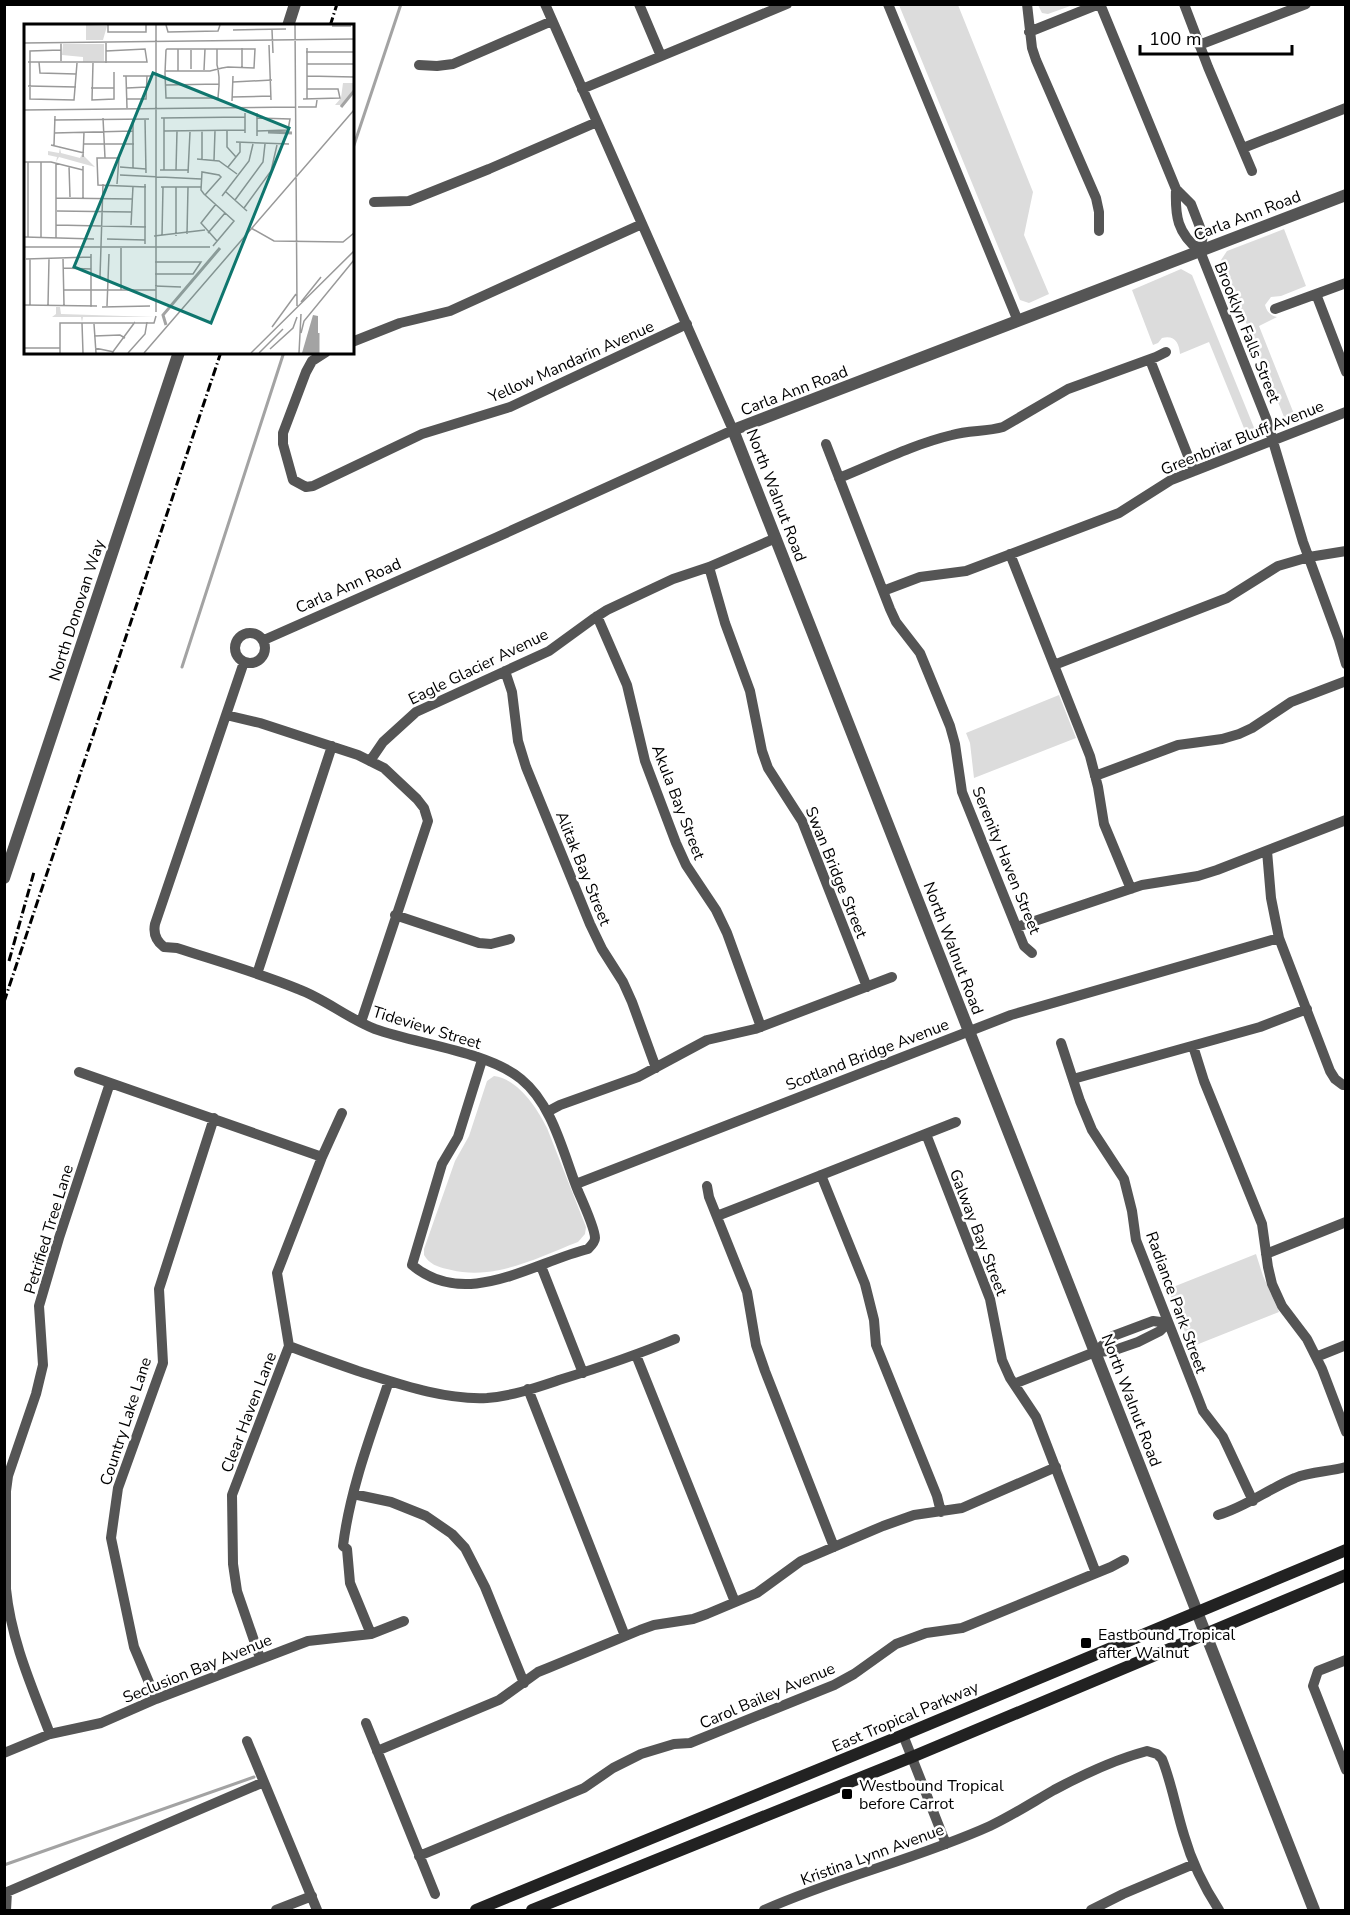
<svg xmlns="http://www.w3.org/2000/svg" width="1350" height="1915" viewBox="0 0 1350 1915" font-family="'Nunito Sans',sans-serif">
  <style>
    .green { fill: #dcdcdc }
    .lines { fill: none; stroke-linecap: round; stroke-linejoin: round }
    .stream { stroke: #a3a3a3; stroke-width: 3 }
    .minor { stroke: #555; stroke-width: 10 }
    .tertiary { stroke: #555; stroke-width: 12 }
    .secondary { stroke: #222; stroke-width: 12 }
    .rail { stroke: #000; stroke-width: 3; stroke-dasharray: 9 3 1.5 3; stroke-linecap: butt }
    .poi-dot { fill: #000; stroke: #fff; stroke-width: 2 }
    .labels { text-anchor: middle; stroke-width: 5; stroke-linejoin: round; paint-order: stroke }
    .street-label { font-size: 16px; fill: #000; stroke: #fff }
    .poi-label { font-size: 16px; fill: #000; stroke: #fff; text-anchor: start }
    .inset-river { fill: none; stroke: #a3a3a3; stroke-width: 3 }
    .inset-road { fill: none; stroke: #999; stroke-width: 1.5 }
    .view { fill: #0f766e; fill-opacity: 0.15; stroke: #0f766e; stroke-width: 3 }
    .inset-edge { fill: none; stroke: #000; stroke-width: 3 }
  </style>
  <rect width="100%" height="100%" fill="#fff"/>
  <path class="green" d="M899 5H958L1033 192 1024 235 1049 294 1029 303 1020 300Z
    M1038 5V4L1073 5 1048 14 1042 13Z
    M1284 229 1306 286 1281 296 1271 297 1265 305C1267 312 1270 315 1277 317L1259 326 1296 419 1286 422 1221 260 1227 251Z
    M1181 269 1192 275 1257 435 1248 438 1209 342 1180 354C1179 343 1175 335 1162 338L1158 343 1153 345 1132 290Z
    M1059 695 1076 738 974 778 970 743 966 733Z
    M494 1076C518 1079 537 1108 547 1128L586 1227 585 1234 578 1242C536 1258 493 1282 447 1269 438 1267 429 1264 424 1255V1249L455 1161 469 1136 487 1081Z
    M1256 1254 1263 1276 1279 1312 1191 1347 1168 1289Z"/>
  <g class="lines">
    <path class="stream" d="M352 151 401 4
      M182 667 284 352
      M4 1865 254 1777"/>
    <path class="minor" d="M639 4 661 56
      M888 4 1018 321
      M1027 4 1032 48 1036 60 1096 198 1099 212V231
      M1100 4 1176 189 1191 204 1203 235 1200 251
      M1184 4 1208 67 1252 171
      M1029 32 1099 4
      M1199 45 1306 4
      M419 65 437 66 453 64 552 21
      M582 89 787 4
      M1243 148 1346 108
      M1176 189C1175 216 1177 233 1200 251
      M374 202 409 201 489 169 597 122
      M1200 251 1266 418 1303 542 1339 640 1346 664
      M1316 294 1346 372
      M1275 309 1346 283
      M352 342 400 323 450 311 642 224
      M326 352 312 361 306 372 283 433V444L293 480 306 487 313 486 422 434 510 407 687 324
      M1150 360 1194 471
      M826 444 890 609 896 622 920 653 950 726 955 744 962 792 1024 946 1032 953
      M839 478C876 463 914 444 952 435 969 430 986 432 1003 427L1068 389 1156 357 1166 352
      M1010 554 1090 756 1098 787 1104 824 1131 889
      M709 567 725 623 750 691 762 751 768 768 802 821 867 987
      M883 591 920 577 966 571 1119 513 1171 480 1346 412
      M597 616 627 685 645 761 676 843 686 865 716 910 727 933 761 1027
      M235 648a15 15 0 1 1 30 0a15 15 0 1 1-30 0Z
      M264 640 495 538 733 430 545 4
      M244 662 155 924C153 934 156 941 164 947L177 948C217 961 259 973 298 989 325 999 347 1018 375 1029 416 1044 487 1051 521 1079 553 1105 563 1153 578 1191 582 1200 595 1229 595 1238 595 1242 591 1246 588 1249 532 1263 466 1310 412 1265L442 1164 458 1137 482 1060
      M1054 665 1227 598 1278 566 1309 557 1346 551
      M505 671 512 692 518 741 526 767 590 924 602 949 623 982 632 1002 656 1068
      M226 715 260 723 358 755 384 768 417 799 424 808 428 821 361 1022
      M370 761 383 742 416 712 549 651 593 619 607 610 673 579 709 567 776 538
      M1095 776 1178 745 1222 739 1239 734 1252 728 1291 702 1346 681
      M1267 851 1271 898 1279 938 1330 1071 1335 1079 1343 1085 1346 1084
      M395 915 479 943 491 944 510 939
      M1017 927 1142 885 1198 876 1217 870 1346 820
      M257 974 332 746
      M1061 1043 1080 1101 1092 1130 1124 1179 1132 1211 1136 1240 1198 1398 1203 1411 1223 1437 1253 1501
      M1193 1046 1204 1081 1262 1224 1268 1267 1272 1284 1282 1306 1307 1339 1322 1369 1346 1432
      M79 1072 322 1157
      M1073 1079 1260 1027 1307 1009
      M547 1112 560 1105 638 1077 707 1040 755 1029 892 977
      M926 1134 990 1299 1002 1360 1010 1378 1036 1417 1096 1573
      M821 1175 865 1284 874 1320 876 1345 937 1496 941 1512
      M576 1184 1011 1015 1279 938
      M707 1186 709 1197 747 1292 756 1345 765 1371 834 1547
      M717 1216 956 1122
      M1266 1254 1346 1222
      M541 1266 583 1373
      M289 1346C312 1355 335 1363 358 1371 399 1384 443 1400 487 1398 512 1396 535 1388 559 1380 598 1368 637 1355 675 1339
      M1095 1352 1113 1336 1153 1321 1168 1323
      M636 1355 735 1602
      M1316 1357 1346 1345
      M1014 1384 1095 1352 1112 1351 1138 1342 1160 1331 1168 1323
      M528 1389 625 1636
      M353 1494 391 1502 426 1516 452 1534 465 1548 485 1587 524 1683
      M1218 1515C1246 1507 1268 1489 1295 1478 1311 1471 1329 1472 1346 1467
      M371 1634 350 1583 347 1549 343 1546C350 1489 371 1435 389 1381
      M260 1658 237 1591 233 1564 232 1495 289 1346 277 1273 322 1157 342 1113
      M1346 1660 1318 1671 1313 1686 1346 1770
      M156 1699 134 1647 111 1538 118 1488 163 1363 159 1289 214 1118
      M366 1723 435 1894
      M50 1734C32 1687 11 1640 6 1589V1491L8 1476 36 1394 43 1365 39 1306 59 1238 110 1083
      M903 1735 946 1844
      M247 1741 317 1910
      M377 1751 499 1700 538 1672 548 1668 640 1630 654 1625 693 1619 707 1614 757 1593 801 1561 883 1526 914 1515 962 1508 1056 1467
      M4 1753 50 1734 101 1723 156 1699 308 1641 371 1634 404 1621
      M419 1856 584 1788 613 1768 641 1754 674 1744 690 1743 834 1685 854 1674 896 1644 926 1633 962 1628 1111 1567 1124 1560
      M6 1910 7 1892 264 1782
      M276 1910 312 1896
      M764 1910C838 1877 917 1859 990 1826 1013 1815 1033 1802 1054 1790 1082 1775 1117 1759 1147 1751L1157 1754 1162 1759C1172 1784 1176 1810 1184 1835 1192 1863 1204 1887 1219 1910
      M1091 1910 1123 1894 1194 1864"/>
    <path class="tertiary" d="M288 26 295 4
      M4 878 179 352
      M1314 1910 733 430 1346 195"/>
    <path class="secondary" d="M476 1910 903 1735 1346 1550
      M532 1910 912 1757 1346 1575"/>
    <path class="rail" d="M330 26 337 4
      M9 961 34 872
      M4 1002 221 352"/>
  </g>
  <g class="poi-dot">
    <rect x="1080" y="1637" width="12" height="12" rx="3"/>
    <rect x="841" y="1788" width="12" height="12" rx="3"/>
  </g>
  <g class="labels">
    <g class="street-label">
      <text transform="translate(1247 215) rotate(-21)" y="6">Carla Ann Road</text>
      <text transform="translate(1248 332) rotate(68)" y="6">Brooklyn Falls Street</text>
      <text transform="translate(571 361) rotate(-24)" y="6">Yellow Mandarin Avenue</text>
      <text transform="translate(794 390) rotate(-21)" y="6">Carla Ann Road</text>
      <text transform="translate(1242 437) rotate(-22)" y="6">Greenbriar Bluff Avenue</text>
      <text transform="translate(777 495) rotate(69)" y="6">North Walnut Road</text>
      <text transform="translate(348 585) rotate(-24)" y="6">Carla Ann Road</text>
      <text transform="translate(76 610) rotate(-72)" y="6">North Donovan Way</text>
      <text transform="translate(478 666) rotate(-26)" y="6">Eagle Glacier Avenue</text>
      <text transform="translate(679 802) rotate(69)" y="6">Akula Bay Street</text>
      <text transform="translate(1007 860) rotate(68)" y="6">Serenity Haven Street</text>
      <text transform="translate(584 868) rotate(68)" y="6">Alitak Bay Street</text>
      <text transform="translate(837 872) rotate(68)" y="6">Swan Bridge Street</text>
      <text transform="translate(954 948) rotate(69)" y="6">North Walnut Road</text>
      <text transform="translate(427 1027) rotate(17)" y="6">Tideview Street</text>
      <text transform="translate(867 1054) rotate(-21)" y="6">Scotland Bridge Avenue</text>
      <text transform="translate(48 1229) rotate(-73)" y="6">Petrified Tree Lane</text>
      <text transform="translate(979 1232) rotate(69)" y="6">Galway Bay Street</text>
      <text transform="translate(1177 1302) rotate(70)" y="6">Radiance Park Street</text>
      <text transform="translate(1132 1400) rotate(69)" y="6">North Walnut Road</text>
      <text transform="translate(248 1412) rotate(-69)" y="6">Clear Haven Lane</text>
      <text transform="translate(125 1421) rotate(-72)" y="6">Country Lake Lane</text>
      <text transform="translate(197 1668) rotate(-22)" y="6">Seclusion Bay Avenue</text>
      <text transform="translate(767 1695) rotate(-23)" y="6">Carol Bailey Avenue</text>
      <text transform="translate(905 1716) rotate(-23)" y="6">East Tropical Parkway</text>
      <text transform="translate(872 1854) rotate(-20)" y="6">Kristina Lynn Avenue</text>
    </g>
    <g class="poi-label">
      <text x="1098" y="1640">Eastbound Tropical<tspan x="1098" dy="18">after Walnut</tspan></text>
      <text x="859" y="1791">Westbound Tropical<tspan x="859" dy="18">before Carrot</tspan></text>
    </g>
  </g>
  <g transform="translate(24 24)">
    <rect width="330" height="330" fill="#fff"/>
    <path d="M62 1 83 2 79 16H62ZM39 20H80V37L59 38V33L38 31ZM319 59H330V66L317 81H311L317 74ZM36 124 37 129 56 134 58 130 71 143 35 133 32 138 33 133 24 131V127L35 129ZM32 283H36L37 290 131 293H59L58 298 57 293H28L32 290Z" fill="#dcdcdc"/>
    <path d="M289 291 294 292V329H278Z" fill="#a3a3a3"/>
    <path class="inset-river" d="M317 83 330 67M244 108 268 109M142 301 139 291 196 224M294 329V309"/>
    <path class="inset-road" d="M84 1V8H122V1M132 1V288M142 1 144 8 194 7 196 1M271 1 273 282M308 2H327M209 6 262 5M248 6 249 29M37 18V37M0 19 330 15M245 21 247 76M283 24V75M154 25V47M37 26 6 27V75L50 76 53 39M167 26V45M282 28H330M4 38H123L121 25 82 27M15 38 16 49 52 50M69 39 68 76 90 75V48M82 39V18M283 40H330M218 43V24M180 46 181 25M141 47H186L198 44 204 43 230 44 231 25H143L142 26 141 49 142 74H194L195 62V53L194 45 193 41V25M99 52H127M102 52 103 84M283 52 330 53M209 58 248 56M142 61 195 60M4 62 52 63M67 64H90M103 64 123 63M208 73 247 72M103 75H122L123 52M279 75 316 74 314 65H283M208 77 209 52M274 83H292L293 76M0 86 271 83M221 89V109M233 89V112M79 94 81 134M137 94 221 93M233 94 266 95 264 106 233 107M121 95 122 149M30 96 125 95M203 106V123L212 133M140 107 221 106M30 109 109 107M212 118 265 120M60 120H110M27 121 60 129M30 121 31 92M59 133 60 108M173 135 195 137 213 150M178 135V106M190 136 191 107M0 138H27L59 146M4 138V214M32 139V214M45 142 46 173M59 142V174M96 143 122 145M204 143 216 128V118M109 144V95M136 146H164M140 146V94M152 146 153 107M164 149 166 108M96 151 177 155M93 160 95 134H73L74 161 122 163M137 163H177M202 168 223 187M181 171 197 153 195 151 178 148 177 166 180 170 210 197 189 222M198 172 225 137 229 120M32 174 108 175M211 176 239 138 241 120M192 180 177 199 193 217M220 184 247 147 253 121M33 187 107 188M32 201 122 203M107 201 109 162M227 204 250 217 319 218 330 209M184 209 201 189M163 210 164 163M130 212 181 206M138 212 139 163M152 212V163M1 213 70 215M17 214V138M83 215 121 216M121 220V160M0 223H186M97 224V266M67 230V283M39 234 40 281M2 235 67 233M131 238H177L169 250H131M39 244 67 245M76 253 79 160M131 262 157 263M40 266H132M277 278 297 253M0 281 73 282M6 281V235M24 281 25 235M83 282 85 230M78 283 126 282M58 299 59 329M70 300 72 329M248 303 272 270M277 309 280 297 330 236M70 312 96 311 101 314M0 324H36M71 324 90 328M246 325 269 304 273 293M36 329V299H130L132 292M88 329 111 298M104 329 121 310 123 298M120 329 330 86M227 329 330 227M235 329 259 305M275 329 277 290"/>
    <path class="view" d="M129 49 265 104 187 299 50 243Z"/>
    <rect width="330" height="330" class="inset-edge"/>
  </g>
  <rect width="1350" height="1915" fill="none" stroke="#000000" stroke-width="12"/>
  <path d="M1140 45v9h152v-9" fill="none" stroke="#000000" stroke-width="3"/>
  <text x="1149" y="45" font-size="18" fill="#000000" stroke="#ffffff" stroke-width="4.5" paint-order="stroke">100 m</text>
</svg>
